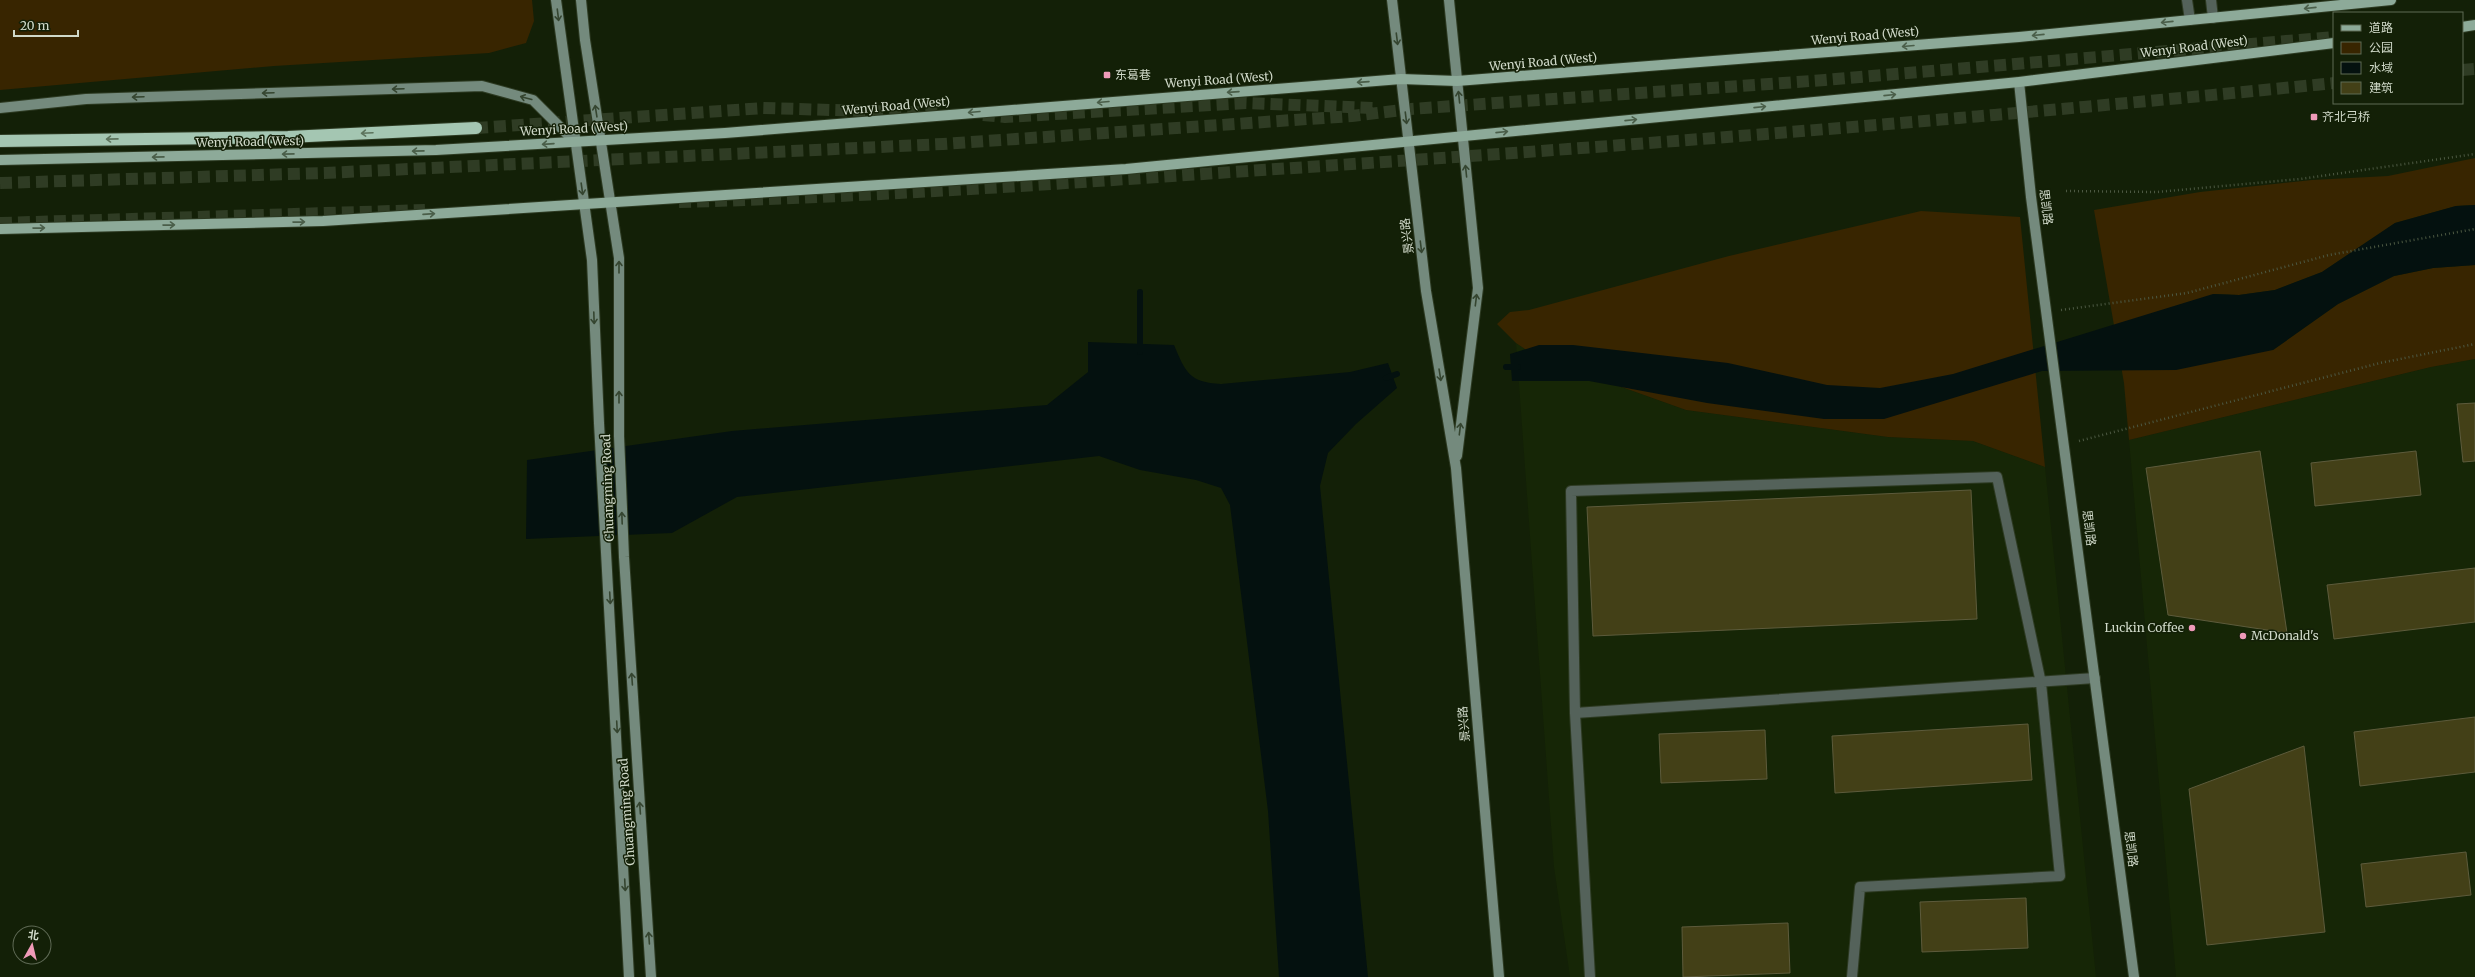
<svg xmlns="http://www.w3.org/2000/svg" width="2475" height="977" viewBox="0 0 2475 977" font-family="Merriweather,'Noto Sans SC',serif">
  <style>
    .built { fill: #162606 }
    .green { fill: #382500 }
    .water { fill: #04110f }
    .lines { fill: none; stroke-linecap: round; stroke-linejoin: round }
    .stream { stroke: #04110f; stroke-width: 6 }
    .building { fill: #434017; stroke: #5d5b3c }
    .highway-tunnel { stroke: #2f3c24; stroke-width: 12; stroke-dasharray: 12 6; stroke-linecap: butt }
    .lane-casing { stroke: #2d3a22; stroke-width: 12 }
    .secondary-casing { stroke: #2d3a22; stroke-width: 12 }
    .primary-casing { stroke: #2d3a22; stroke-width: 12 }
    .highway-casing { stroke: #2d3a22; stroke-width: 14 }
    .path { stroke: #4c5842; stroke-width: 2.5; stroke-dasharray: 1 3; stroke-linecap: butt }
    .lane { stroke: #54625a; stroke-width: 10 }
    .secondary { stroke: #748a7d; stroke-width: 10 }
    .primary { stroke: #8daa99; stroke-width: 10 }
    .highway { stroke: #a4c6b2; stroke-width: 12 }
    .oneway { stroke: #4a5e49 }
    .oneway2 { stroke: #354530 }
    .oneway3 { stroke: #5c735c }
    .poi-dot { fill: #ef9ab8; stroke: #132007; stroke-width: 1.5 }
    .labels { text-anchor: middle; stroke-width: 3; stroke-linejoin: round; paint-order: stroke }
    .street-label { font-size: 12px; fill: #d0d9c9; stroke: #132007 }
    .poi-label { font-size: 12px; fill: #d0d9c9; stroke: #132007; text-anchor: start }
  </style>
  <rect width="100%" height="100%" fill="#132007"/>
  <path class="built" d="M1516 343 1535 356 1686 410 1888 437 1973 441 2045 467 2096 977H1570L1554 867Z
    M2475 359V977H2176L2129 440 2431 367Z"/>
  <path class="green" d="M0 0H532L534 21 526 43 489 53 274 66 0 90Z
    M2475 158V205L2456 206 2395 223 2322 272 2275 290 2239 295 2213 294 2273 350 2338 304 2394 276 2433 268 2475 265V359L2431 367 2129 440 2124 383 2094 210 2200 192 2312 180 2388 176Z
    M1921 211 2020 217 2045 467 1973 441 1888 437 1686 410 1535 356 1516 343 1497 324 1510 312 1529 310 1729 256Z"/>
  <path class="water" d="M2475 205V265L2433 268 2394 276 2338 304 2273 350 2176 370 2042 371 1884 419H1824L1707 403 1589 381H1512L1510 354 1539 345H1573L1728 363 1827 385 1880 388 1953 374 2213 294 2239 295 2275 290 2322 272 2395 223 2456 206Z
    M1088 342 1174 345C1186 373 1189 382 1221 384L1350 372 1388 363 1397 388 1356 424 1328 453 1320 486 1368 977H1279L1268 811 1230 505 1221 488 1196 480 1140 470 1099 456 737 497 672 533 526 539 527 460 732 431 1047 405 1088 372Z"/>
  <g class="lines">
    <path class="stream" d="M1140 292V352
      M1506 367H1518
      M1386 378 1397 374"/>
  </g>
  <path class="building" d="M2475 403V461L2463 462 2457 404Z
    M2260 451 2287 633 2168 615 2146 468Z
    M2416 451 2421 495 2315 506 2311 463Z
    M1971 490 1977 619 1593 636 1587 507Z
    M2475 568V622L2334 639 2327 585Z
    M2475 717V772L2360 786 2354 732Z
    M2028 724 2032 780 1835 793 1832 736Z
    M1765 730 1767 779 1661 783 1659 734Z
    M2304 746 2325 932 2207 945 2189 789Z
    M2466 852 2471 895 2366 907 2361 864Z
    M2026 898 2028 948 1922 952 1920 902Z
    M1788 923 1790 973 1683 977 1682 927Z"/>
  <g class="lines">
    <path class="highway-tunnel" d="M2462 70 2475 69
      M983 115 1005 117 1246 103 1374 108
      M476 128 763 108 938 113
      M0 183 324 173 943 144 1352 116 1411 109 1825 80 2334 37
      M679 202C873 197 1067 183 1262 170 1619 147 1977 119 2334 83
      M0 223 425 210"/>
    <defs>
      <path id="lane" d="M2187 0 2190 20
        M2211 0 2213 18
        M1575 713 2095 678
        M1590 977 1575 713 1571 491 1997 477 2041 683 2060 876 1860 887 1852 977"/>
      <path id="secondary" d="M556 0 592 260 599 423 629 977
        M581 0 585 40 619 258V436L624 557 651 977
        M1392 0 1426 291 1456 468 1499 977
        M1449 0 1478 288 1457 456
        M2019 82 2031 197 2134 977
        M0 108 86 99 482 86 533 100 575 142"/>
      <path id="primary" d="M2462 27 2475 25
        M0 160 436 150 725 133 1401 79 1457 81 2019 37 2391 0
        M0 229 323 221 1126 169 2019 82 2334 43"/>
      <path id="highway" d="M0 141 288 137 476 128"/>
    </defs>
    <use href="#lane" class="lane-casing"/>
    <use href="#secondary" class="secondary-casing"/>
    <use href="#primary" class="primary-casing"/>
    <use href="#highway" class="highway-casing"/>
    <path class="path" d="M2066 191 2157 192 2300 179 2475 154
      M2061 310 2187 293 2329 255 2475 229
      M2079 441 2380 363 2475 344"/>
    <use href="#lane" class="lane"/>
    <use href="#secondary" class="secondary"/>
    <use href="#primary" class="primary"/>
    <use href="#highway" class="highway"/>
  </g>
  <defs><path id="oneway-shaft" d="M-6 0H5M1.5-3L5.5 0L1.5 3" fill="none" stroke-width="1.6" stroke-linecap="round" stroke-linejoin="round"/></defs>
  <g class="oneway">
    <use href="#oneway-shaft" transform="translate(2310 8) rotate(174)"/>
    <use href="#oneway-shaft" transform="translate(2167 22) rotate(174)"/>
    <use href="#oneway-shaft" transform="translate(2038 35) rotate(174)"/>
    <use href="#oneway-shaft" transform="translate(1908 46) rotate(175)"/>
    <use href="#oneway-shaft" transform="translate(1363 82) rotate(176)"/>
    <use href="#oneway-shaft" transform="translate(1233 92) rotate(176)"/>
    <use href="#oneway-shaft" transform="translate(1890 95) rotate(-6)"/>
    <use href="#oneway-shaft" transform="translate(1103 102) rotate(175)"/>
    <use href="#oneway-shaft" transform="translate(1760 107) rotate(-6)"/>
    <use href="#oneway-shaft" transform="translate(974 112) rotate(175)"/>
    <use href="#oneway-shaft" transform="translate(1631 120) rotate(-6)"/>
    <use href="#oneway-shaft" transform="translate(1502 132) rotate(-6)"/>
    <use href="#oneway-shaft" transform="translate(548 144) rotate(176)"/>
    <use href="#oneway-shaft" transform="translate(418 151) rotate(179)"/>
    <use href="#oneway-shaft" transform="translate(288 154) rotate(179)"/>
    <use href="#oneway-shaft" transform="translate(158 157) rotate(179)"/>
    <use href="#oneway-shaft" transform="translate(429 214) rotate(-4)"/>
    <use href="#oneway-shaft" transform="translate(299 222) rotate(-1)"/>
    <use href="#oneway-shaft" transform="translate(169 225) rotate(-1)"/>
    <use href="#oneway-shaft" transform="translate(39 228) rotate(-1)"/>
  </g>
  <g class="oneway2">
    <use href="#oneway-shaft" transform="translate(558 15) rotate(83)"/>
    <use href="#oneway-shaft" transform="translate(1397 39) rotate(83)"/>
    <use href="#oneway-shaft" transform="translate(398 89) rotate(178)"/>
    <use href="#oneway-shaft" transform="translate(268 93) rotate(178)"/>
    <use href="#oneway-shaft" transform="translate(138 97) rotate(178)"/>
    <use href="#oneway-shaft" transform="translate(1459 97) rotate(-96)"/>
    <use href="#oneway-shaft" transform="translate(526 98) rotate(-165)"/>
    <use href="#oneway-shaft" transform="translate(596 111) rotate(-99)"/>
    <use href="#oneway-shaft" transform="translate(1406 118) rotate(83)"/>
    <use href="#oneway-shaft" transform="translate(1466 171) rotate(-96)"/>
    <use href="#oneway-shaft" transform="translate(582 189) rotate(82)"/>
    <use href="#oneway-shaft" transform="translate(1421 247) rotate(83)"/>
    <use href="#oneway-shaft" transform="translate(619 267) rotate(-90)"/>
    <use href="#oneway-shaft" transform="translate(1476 300) rotate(-83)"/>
    <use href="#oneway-shaft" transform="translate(594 318) rotate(88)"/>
    <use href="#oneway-shaft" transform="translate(1440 375) rotate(81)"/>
    <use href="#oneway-shaft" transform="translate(619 397) rotate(-90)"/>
    <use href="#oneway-shaft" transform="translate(1460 429) rotate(-83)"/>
    <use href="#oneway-shaft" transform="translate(622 518) rotate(-92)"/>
    <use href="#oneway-shaft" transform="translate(610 598) rotate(87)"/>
    <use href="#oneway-shaft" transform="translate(632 679) rotate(-94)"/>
    <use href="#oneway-shaft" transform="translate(617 727) rotate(87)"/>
    <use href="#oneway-shaft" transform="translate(640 808) rotate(-94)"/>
    <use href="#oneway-shaft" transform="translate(625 885) rotate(87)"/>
    <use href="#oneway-shaft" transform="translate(649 938) rotate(-94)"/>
  </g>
  <g class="oneway3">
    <use href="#oneway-shaft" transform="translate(367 133) rotate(177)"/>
    <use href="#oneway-shaft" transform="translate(112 139) rotate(179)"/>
  </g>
  <g class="poi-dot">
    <rect x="1103" y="71" width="8" height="8" rx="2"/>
    <rect x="2310" y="113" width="8" height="8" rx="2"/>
    <circle cx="2192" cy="628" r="4"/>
    <circle cx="2243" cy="636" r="4"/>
  </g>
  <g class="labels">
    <g class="street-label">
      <text transform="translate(1865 36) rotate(-5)" y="4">Wenyi Road (West)</text>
      <text transform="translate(2194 47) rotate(-7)" y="4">Wenyi Road (West)</text>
      <text transform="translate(1543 62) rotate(-5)" y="4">Wenyi Road (West)</text>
      <text transform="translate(1219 80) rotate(-4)" y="4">Wenyi Road (West)</text>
      <text transform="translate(896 106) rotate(-5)" y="4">Wenyi Road (West)</text>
      <text transform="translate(574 129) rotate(-3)" y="4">Wenyi Road (West)</text>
      <text transform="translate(250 142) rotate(-1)" y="4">Wenyi Road (West)</text>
      <text transform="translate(2046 207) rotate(83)" y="4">思凯路</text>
      <text transform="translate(1407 236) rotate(-97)" y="4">景兴路</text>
      <text transform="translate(608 488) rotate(-92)" y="4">Chuangming Road</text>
      <text transform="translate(2089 528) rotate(83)" y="4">思凯路</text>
      <text transform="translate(1464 724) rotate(-95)" y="4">景兴路</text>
      <text transform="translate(627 812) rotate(-94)" y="4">Chuangming Road</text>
      <text transform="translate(2131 849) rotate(83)" y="4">思凯路</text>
    </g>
    <g class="poi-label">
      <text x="1115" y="79">东葛巷</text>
      <text x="2322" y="121">齐北弓桥</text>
      <text x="2184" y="632" text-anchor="end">Luckin Coffee</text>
      <text x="2251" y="640">McDonald's</text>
    </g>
  </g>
  <rect x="2333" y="12" width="130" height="92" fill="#132007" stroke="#5f6a55"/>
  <rect x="2341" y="25" width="20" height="6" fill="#8daa99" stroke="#5f6a55"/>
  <text x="2369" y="32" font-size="12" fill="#d0d9c9">道路</text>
  <rect x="2341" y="42" width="20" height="12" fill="#382500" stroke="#5f6a55"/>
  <text x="2369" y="52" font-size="12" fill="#d0d9c9">公园</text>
  <rect x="2341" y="62" width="20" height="12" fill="#04110f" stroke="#5f6a55"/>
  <text x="2369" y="72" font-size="12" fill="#d0d9c9">水域</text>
  <rect x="2341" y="82" width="20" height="12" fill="#434017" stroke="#5f6a55"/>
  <text x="2369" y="92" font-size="12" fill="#d0d9c9">建筑</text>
  <g transform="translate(32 945) rotate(8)"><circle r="19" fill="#132007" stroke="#5f6a55"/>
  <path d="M0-3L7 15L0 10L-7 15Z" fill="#ef9ab8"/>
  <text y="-6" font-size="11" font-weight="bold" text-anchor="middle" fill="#d0d9c9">北</text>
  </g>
  <path d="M14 30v6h64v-6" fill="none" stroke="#d0d9c9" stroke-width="2"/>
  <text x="20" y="30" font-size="12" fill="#d0d9c9" stroke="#132007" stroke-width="3" paint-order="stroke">20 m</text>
</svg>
